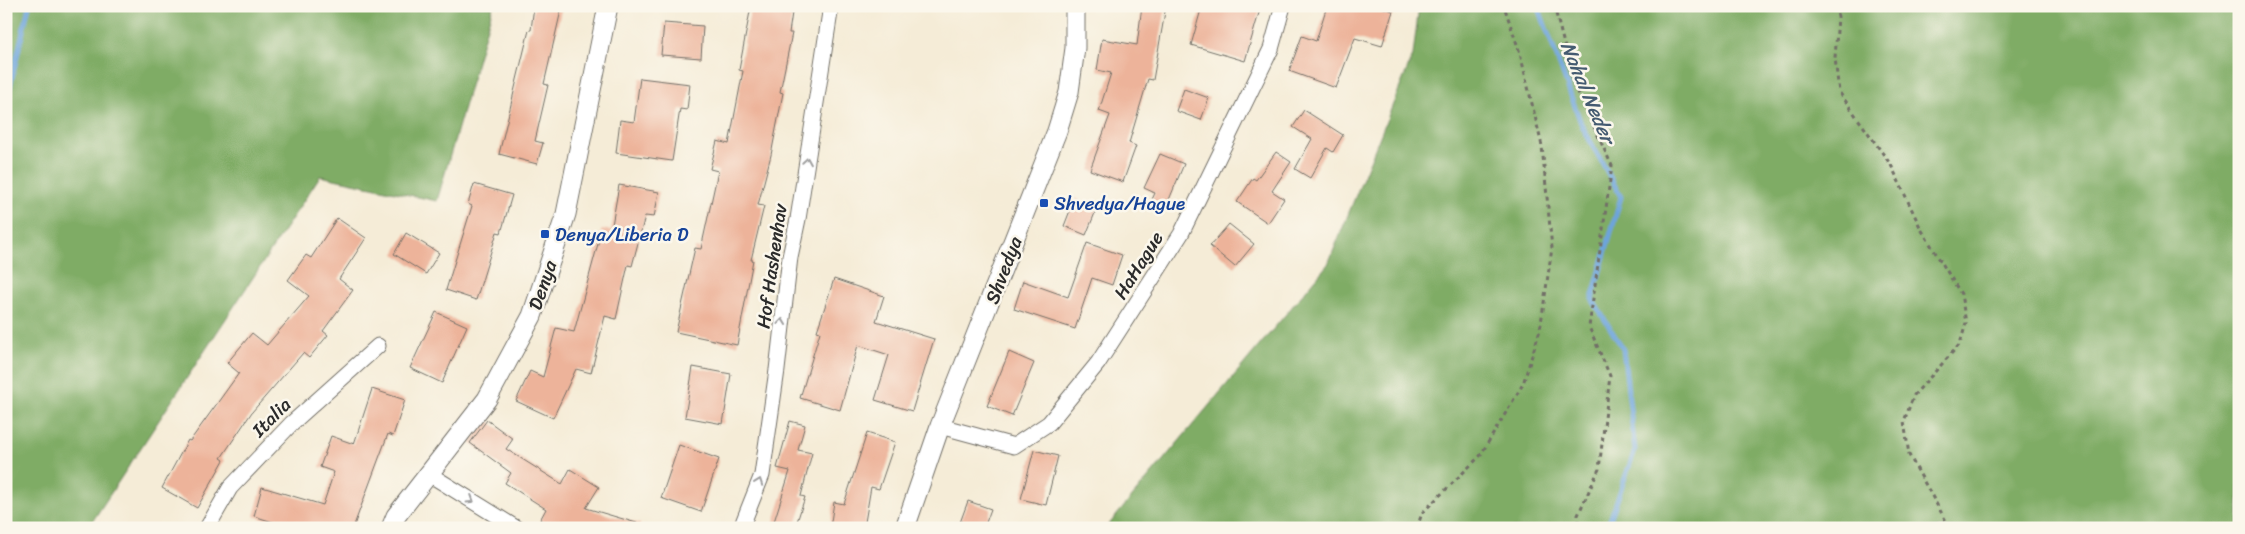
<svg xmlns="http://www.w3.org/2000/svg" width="2245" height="534" viewBox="0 0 2245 534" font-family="Sriracha,sans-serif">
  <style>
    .forest { fill: #7fac65; stroke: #556c48 }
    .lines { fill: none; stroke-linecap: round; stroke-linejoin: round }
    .stream { stroke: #6da4db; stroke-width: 5 }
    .building { fill: #edb39a }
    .minor-casing { stroke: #726f67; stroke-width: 17 }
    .tertiary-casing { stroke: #726f67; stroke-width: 21 }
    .path { stroke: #726f67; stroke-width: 3; stroke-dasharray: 4 4; stroke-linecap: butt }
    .minor { stroke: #fff; stroke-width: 15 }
    .tertiary { stroke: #fff; stroke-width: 19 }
    .oneway { stroke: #a0a0a0 }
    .transit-dot { fill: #1a4fb4; stroke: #fbf7ec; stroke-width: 2 }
    .labels { text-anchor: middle; stroke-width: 5; stroke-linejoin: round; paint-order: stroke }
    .transit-label { font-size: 19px; fill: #164399; stroke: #fbf7ec; text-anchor: start }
    .street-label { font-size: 19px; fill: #2b2b2b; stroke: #fbf7ec }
    .water-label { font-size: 20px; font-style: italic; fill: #455b71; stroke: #fbf7ec }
  </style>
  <rect width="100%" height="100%" fill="#fbf7ec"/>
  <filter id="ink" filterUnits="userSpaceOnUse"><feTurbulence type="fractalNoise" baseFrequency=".02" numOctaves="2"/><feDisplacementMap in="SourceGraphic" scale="10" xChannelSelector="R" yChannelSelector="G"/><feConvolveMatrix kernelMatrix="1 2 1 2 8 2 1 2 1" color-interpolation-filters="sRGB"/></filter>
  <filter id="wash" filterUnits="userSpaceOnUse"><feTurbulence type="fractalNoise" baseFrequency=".0096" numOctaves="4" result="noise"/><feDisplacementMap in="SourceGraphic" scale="20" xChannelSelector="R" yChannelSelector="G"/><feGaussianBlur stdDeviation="1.12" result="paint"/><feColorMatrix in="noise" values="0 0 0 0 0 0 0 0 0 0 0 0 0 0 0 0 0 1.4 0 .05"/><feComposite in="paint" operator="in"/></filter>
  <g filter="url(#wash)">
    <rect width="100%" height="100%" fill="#f5ecd7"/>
    <path class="forest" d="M6 6H493L437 201 320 176 88 528H6Z
      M1419 6H2239V528H1106L1328 264 1413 55Z"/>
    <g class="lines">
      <path class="stream" d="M1538 6 1582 126 1621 197 1592 299 1623 349 1635 450 1607 528
        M6 103 29 6"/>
    </g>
    <g id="blocks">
      <path class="building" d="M534 6H562L544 84 548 85 535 141 543 143 537 164 499 154 529 30H531Z
        M751 6H793L789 33H792L780 92 783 93 771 155 758 205 764 206 751 260H753L737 345 676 332 695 248 701 249 718 171 710 169 717 141 729 144 743 71 739 70Z
        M1142 6H1166L1153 80 1148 79 1129 143 1136 146 1123 182 1090 170 1110 115 1099 111 1111 73 1097 70 1102 39 1137 45Z
        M1202 6H1261L1245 61 1191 45Z
        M1327 6H1378L1393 11 1382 46 1355 38 1336 88 1289 71 1302 36 1316 41Z
        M664 23 703 26 701 58 661 55Z
        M640 78 690 84 687 110 680 109 672 161 616 153 620 120 634 122Z
        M1184 89 1209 98 1201 120 1176 111Z
        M1304 110 1343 135 1333 152 1327 148 1310 178 1295 169 1312 139 1293 127Z
        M1276 152 1291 162 1272 191 1284 199 1268 223 1237 202 1253 178 1256 180Z
        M1160 154 1184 164 1163 214 1148 208 1155 193 1144 188Z
        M474 184 512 195 501 233 497 232 476 300 446 290 472 206 468 204Z
        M619 185 659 192 654 217 645 216 632 266 628 265 616 319 605 316 591 373 576 369 553 418 516 401 530 371 543 377 556 328 574 332 602 229 611 231Z
        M1075 198 1097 208 1086 235 1064 226Z
        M337 218 366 238 339 279 353 290 323 331 328 335 309 358 303 353 252 412 221 458 224 460 197 508 162 488 188 440 190 441 239 373 227 363 252 333 267 345 309 296 288 280 306 255 311 258Z
        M1229 224 1254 244 1235 267 1210 246Z
        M406 233 439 253 426 274 394 254Z
        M1087 243 1122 255 1112 285 1092 278 1075 329 1014 309 1023 281 1068 297Z
        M834 279 884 296 876 321 934 339 912 411 875 400 889 355 858 345 840 410 800 398 820 332 817 331Z
        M436 312 467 326 442 383 410 368Z
        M1009 352 1034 363 1012 416 987 406Z
        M693 367 731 374 723 424 685 417Z
        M372 389 405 400 393 436 388 434 353 528H291L254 516 262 487 323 505 334 472 320 467 331 436 354 444Z
        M487 420 513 439 506 449 562 484 570 469 599 487 586 508 640 524V528H554L540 520 546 509 505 483 511 473 470 443Z
        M790 421 805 425 798 450 812 453 801 496 805 497 795 528H772L790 471 777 468Z
        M867 433 895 442 879 489 871 487 864 528H830L834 502 844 504Z
        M679 445 719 459 701 512 661 498Z
        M1034 450 1058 456 1046 505 1021 499Z
        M968 501 991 509 984 528H958Z"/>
    </g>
  </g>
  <g filter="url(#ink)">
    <use href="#blocks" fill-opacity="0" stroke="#726f67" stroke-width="1"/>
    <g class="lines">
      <defs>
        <path id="minor" d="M940 426 1014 446 1049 423 1098 363 1181 234 1271 49 1283 6
          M429 474 516 528
          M207 528 230 488 292 423 378 346
          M741 528 762 475 777 370 790 257 798 219 831 6"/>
        <path id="tertiary" d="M391 528 396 516 487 399 532 316 566 214 608 6
          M905 528 940 426 1057 131 1069 92 1075 48V6"/>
      </defs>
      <use href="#minor" class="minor-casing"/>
      <use href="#tertiary" class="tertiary-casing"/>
      <path class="path" d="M1554 6 1575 86 1612 166 1589 327 1610 376 1599 469 1578 515V528
        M1836 6 1838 17 1835 58 1839 92 1891 165 1921 229 1961 294 1966 323 1960 344 1914 395 1904 421 1909 455 1950 528
        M1417 528 1422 513 1480 456 1523 384 1540 330 1552 248 1542 146 1520 53 1504 6"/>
      <use href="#minor" class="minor"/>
      <use href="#tertiary" class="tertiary"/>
    </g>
    <defs><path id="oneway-chevron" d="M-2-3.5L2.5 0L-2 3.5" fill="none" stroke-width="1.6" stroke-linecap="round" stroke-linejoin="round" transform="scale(1.25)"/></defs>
    <g class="oneway">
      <use href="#oneway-chevron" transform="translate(807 161) rotate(-81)"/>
      <use href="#oneway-chevron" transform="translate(782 322) rotate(-84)"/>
      <use href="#oneway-chevron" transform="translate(759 482) rotate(-70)"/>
      <use href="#oneway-chevron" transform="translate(471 500) rotate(32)"/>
    </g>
  </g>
  <g class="transit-dot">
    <rect x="1039" y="198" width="10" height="10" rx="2.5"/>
    <rect x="540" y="229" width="10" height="10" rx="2.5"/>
  </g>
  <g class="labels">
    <g class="transit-label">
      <text x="1054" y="210">Shvedya/Hague</text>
      <text x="555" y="241">Denya/Liberia D</text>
    </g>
    <g class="street-label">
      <text transform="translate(1138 265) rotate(-58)" y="7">HaHague</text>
      <text transform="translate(771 266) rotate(-82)" y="7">Hof Hashenhav</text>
      <text transform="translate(1003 270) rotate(-69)" y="7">Shvedya</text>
      <text transform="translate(542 285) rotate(-71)" y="7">Denya</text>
      <text transform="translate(271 417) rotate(-45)" y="7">Italia</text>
    </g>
    <g class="water-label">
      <text transform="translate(1588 92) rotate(67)" y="7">Nahal Neder</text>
    </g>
  </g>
  <rect width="2245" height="534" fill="none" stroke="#fbf7ec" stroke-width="25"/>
</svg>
